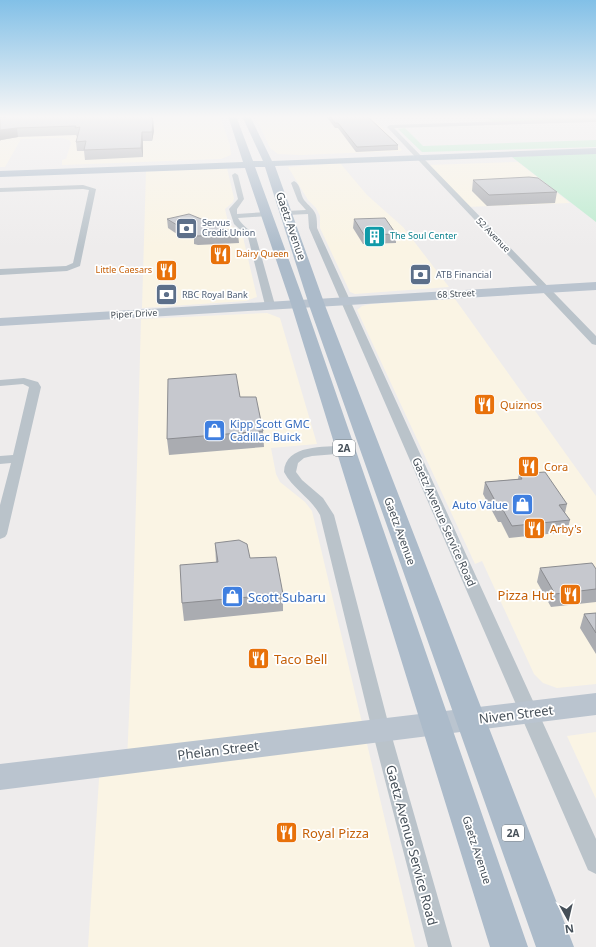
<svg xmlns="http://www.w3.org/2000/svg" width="596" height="947" viewBox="0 0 596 947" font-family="'Noto Sans',sans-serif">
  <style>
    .commercial { fill: #faf4e4 }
    .green { fill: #bbebce }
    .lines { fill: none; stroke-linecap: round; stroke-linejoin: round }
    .street { fill: #bac3ca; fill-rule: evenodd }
    .secondary { fill: #bac4cf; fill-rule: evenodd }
    .primary { fill: #acbbca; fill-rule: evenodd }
    .wall { fill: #aaacb1 }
    .shaded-wall { fill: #8b8c90 }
    .building { fill: #c6c8ce; stroke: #8b8c90 }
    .labels { text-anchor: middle; stroke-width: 3.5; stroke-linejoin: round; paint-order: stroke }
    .far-service-label { font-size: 9px; fill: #4e5e75; stroke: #fff; text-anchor: start }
    .far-street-label { font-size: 9px; fill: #454f58; stroke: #fff }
    .far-culture-label { font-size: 9px; fill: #0d838f; stroke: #fff; text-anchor: start }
    .far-food-label { font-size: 9px; fill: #c56008; stroke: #fff; text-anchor: start }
    .shield { fill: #fff; stroke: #7d848a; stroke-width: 1 }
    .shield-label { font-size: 10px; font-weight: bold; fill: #454f58 }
    .street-label { font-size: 11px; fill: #454f58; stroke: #fff }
    .food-label { font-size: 11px; fill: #c56008; stroke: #fff; text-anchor: start }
    .shop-label { font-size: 11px; fill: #366cbe; stroke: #fff; text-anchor: start }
    .near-food-label { font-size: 13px; fill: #c56008; stroke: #fff; text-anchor: start }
    .near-shop-label { font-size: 13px; fill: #366cbe; stroke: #fff; text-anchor: start }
    .near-street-label { font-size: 13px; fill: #454f58; stroke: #fff }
  </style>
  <rect width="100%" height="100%" fill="#eeecec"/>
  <path class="commercial" d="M27 116H220L230 145 231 155 221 159 62 165V160L66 159 71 143 69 140 62 138 21 139 5 167H0V119Z
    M255 116H372L402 150 400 151 300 155 278 154 270 148Z
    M518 162 570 203 466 207 426 165Z
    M340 163 367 195 403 227 449 287 355 294 350 292 320 228V216L316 208 308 200 288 167Z
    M227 168 234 198 233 202 225 209 228 222 243 237 257 297 246 301 142 308 146 171Z
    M455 299 596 496V684L557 688 543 683 534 674 482 561 475 564 357 310 362 306 371 304Z
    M267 313 280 318 317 444 271 448 276 474 280 482 305 502 312 511 415 947H88L100 764 127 761 132 647 141 319Z
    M596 732V799L567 736Z"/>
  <path class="green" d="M483 116H596V119L493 122Z
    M405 128 423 146 596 140V147L422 152 398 129Z
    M596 153V222L512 157Z"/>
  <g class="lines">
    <path class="street" d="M596 118V122L394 128 596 336V345L592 344 387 127 390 125Z
      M235 173 238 175 244 199 237 209V214L267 212 271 214 267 216 238 218C242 226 251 230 256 237L275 305 273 307H267L265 305 248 237 234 224 229 209 238 199 232 175Z
      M294 181C301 184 300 194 304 200 309 206 313 208 316 215 317 219 317 224 317 228L596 839V874L588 870 309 228 308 214 287 215 283 213 287 211 306 210 298 201 291 183Z
      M83 185 96 189 80 266 67 271 0 275V269L66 266 73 263 89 190 83 189 0 192V188Z
      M24 378 38 382 41 387 7 534 5 537 0 539V505L11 463 0 464V456L13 455 29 387 23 384 0 386V380Z
      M345 446 349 447 351 450 349 453 312 456 304 458 298 463 296 472 302 480 323 498 334 515 390 730 452 947H428L372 730 320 515C311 498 293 489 284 472 285 444 325 447 345 446Z"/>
    <path class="secondary" d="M596 282V290L0 326V318Z
      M596 693V715L0 790V764Z"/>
    <path class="primary" d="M228 116H236L253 161H263L242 116H250L272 161 596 148V154L275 166 326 308 574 947H536L310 308 265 167H255L305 304 528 947H490L291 304 245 168 0 177V171L243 162Z"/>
  </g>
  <path class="wall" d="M147 116 152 117 154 131 152 141H143V157L85 160 84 151H77L76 142 78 137H77L76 135 18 137 1 140 6 117Z
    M326 116H367L398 145V150L356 152 338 128H335Z
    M473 180 557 192 555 203 487 206 472 191Z
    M167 219 238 234 239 243 198 245 194 244V238L185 233 177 234 168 228Z
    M354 219 396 234V243L363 244 353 228Z
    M240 397 263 431 264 447 169 455 167 439Z
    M519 474 567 504 565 513 570 520 567 532 509 538 501 522H498L483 494 485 482 518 479Z
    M215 543 250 558 283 594V611L184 621 182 603 216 562Z
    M540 568 596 569V602L551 607 537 582Z
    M596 613V654L580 628 584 614Z"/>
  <path class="shaded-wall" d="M153 122 154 131 152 141V132Z
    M17 128 18 137 1 140 0 141V130Z
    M142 132 143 141V157L141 148Z
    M184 224 185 233 177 234V225Z"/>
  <path class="building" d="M13 116H145L152 117 153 122 152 132H142L141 148 84 150 86 141 76 142 80 127 75 128 76 126 17 128 0 130V117H6Z
    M330 116H367L398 145 357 147 338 123H335Z
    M529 177 538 178 557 192 489 195 473 180Z
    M189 214 238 234 197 236 194 235V229L184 224 177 225 167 219Z
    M385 218 396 234 364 235 354 219Z
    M236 374 240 397H256L263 431 167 439 168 379Z
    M545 472 567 504 559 505 570 520 512 526 503 510H500L485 482 522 479 519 474Z
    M239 540 247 544 250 558 276 557 283 594 182 603 180 565 218 562 215 543Z
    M592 563 596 569V589L555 594 540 568Z
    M596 613V633L584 614Z"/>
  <linearGradient id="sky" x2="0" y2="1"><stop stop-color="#82c0e7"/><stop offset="0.47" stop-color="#f7f6f6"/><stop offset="1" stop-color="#f7f6f6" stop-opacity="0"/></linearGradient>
  <rect width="596" height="248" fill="url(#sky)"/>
  <defs>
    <symbol id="bank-square" viewBox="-11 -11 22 22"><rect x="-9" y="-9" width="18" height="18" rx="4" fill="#5c6f8a" stroke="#fff"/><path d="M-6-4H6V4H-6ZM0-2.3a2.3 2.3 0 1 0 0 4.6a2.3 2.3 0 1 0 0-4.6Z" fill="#fff"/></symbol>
    <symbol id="building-square" viewBox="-11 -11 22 22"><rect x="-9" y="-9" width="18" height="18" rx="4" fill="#0f9aa8" stroke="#fff"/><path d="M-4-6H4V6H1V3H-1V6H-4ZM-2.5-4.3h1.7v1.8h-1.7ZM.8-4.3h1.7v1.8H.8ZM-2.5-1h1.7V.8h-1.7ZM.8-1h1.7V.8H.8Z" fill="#fff"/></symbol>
    <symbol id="restaurant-square" viewBox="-11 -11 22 22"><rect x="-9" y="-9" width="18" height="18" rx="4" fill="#e8710a" stroke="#fff"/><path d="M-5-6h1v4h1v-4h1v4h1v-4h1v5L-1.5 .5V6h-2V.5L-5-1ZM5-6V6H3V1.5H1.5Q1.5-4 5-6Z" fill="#fff"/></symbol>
    <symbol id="shop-square" viewBox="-11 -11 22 22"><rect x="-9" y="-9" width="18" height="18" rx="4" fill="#3f7fe0" stroke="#fff"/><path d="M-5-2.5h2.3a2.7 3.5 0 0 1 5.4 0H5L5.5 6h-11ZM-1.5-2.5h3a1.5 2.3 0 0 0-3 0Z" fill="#fff"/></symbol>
  </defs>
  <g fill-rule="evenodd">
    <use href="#bank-square" x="174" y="216" width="25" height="25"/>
    <use href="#building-square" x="362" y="224" width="25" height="25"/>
    <use href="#restaurant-square" x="208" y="242" width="25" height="25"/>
    <use href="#restaurant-square" x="154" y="258" width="25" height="25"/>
    <use href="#bank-square" x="408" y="262" width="25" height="25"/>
    <use href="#bank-square" x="154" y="282" width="25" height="25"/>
    <use href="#restaurant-square" x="472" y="392" width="25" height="25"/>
    <use href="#shop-square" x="202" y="418" width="25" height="25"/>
    <use href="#restaurant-square" x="516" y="454" width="25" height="25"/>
    <use href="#shop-square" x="510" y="492" width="25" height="25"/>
    <use href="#restaurant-square" x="522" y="516" width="25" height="25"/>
    <use href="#restaurant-square" x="558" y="582" width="25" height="25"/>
    <use href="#shop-square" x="220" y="584" width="25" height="25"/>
    <use href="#restaurant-square" x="246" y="646" width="25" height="25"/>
    <use href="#restaurant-square" x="274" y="820" width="25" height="25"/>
  </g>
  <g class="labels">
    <g class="far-service-label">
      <text x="202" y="226">Servus<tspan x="202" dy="10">Credit Union</tspan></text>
      <text x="436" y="278">ATB Financial</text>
      <text x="182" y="298">RBC Royal Bank</text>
    </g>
    <g class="far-street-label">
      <text transform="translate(493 235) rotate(46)" y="3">52 Avenue</text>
      <text transform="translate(456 294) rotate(-3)" y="3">68 Street</text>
      <text transform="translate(134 314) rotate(-3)" y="3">Piper Drive</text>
    </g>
    <g class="far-culture-label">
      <text x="390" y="239">The Soul Center</text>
    </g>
    <g class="far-food-label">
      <text x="236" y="257">Dairy Queen</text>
      <text x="152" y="273" text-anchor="end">Little Caesars</text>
    </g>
    <g class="shield">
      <rect x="333" y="440" width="22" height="16" rx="3"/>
      <rect x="502" y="825" width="22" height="16" rx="3"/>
    </g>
    <g class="shield-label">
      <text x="344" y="452">2A</text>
      <text x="513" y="837">2A</text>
    </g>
    <g class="street-label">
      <text transform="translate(291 226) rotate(71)" y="4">Gaetz Avenue</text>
      <text transform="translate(444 522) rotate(66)" y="4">Gaetz Avenue Service Road</text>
      <text transform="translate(400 531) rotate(70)" y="4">Gaetz Avenue</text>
      <text transform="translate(477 850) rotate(72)" y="4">Gaetz Avenue</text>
    </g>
    <g class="food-label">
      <text x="500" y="409">Quiznos</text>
      <text x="544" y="471">Cora</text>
      <text x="550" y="533">Arby's</text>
    </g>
    <g class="shop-label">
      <text x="230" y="428">Kipp Scott GMC<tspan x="230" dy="13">Cadillac Buick</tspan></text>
      <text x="508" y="509" text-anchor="end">Auto Value</text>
    </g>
    <g class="near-food-label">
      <text x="554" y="600" text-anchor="end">Pizza Hut</text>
      <text x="274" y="664">Taco Bell</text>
      <text x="302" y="838">Royal Pizza</text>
    </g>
    <g class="near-shop-label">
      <text x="248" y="602">Scott Subaru</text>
    </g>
    <g class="near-street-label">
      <text transform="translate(516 714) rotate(-7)" y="5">Niven Street</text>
      <text transform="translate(218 750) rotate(-7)" y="5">Phelan Street</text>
      <text transform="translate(412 845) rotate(75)" y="5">Gaetz Avenue Service Road</text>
    </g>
  </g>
  <g transform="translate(568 919) rotate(172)" stroke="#ffffff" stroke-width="3" paint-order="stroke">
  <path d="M0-3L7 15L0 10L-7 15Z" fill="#454f58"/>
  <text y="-6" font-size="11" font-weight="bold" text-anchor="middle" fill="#454f58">N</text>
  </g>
</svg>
